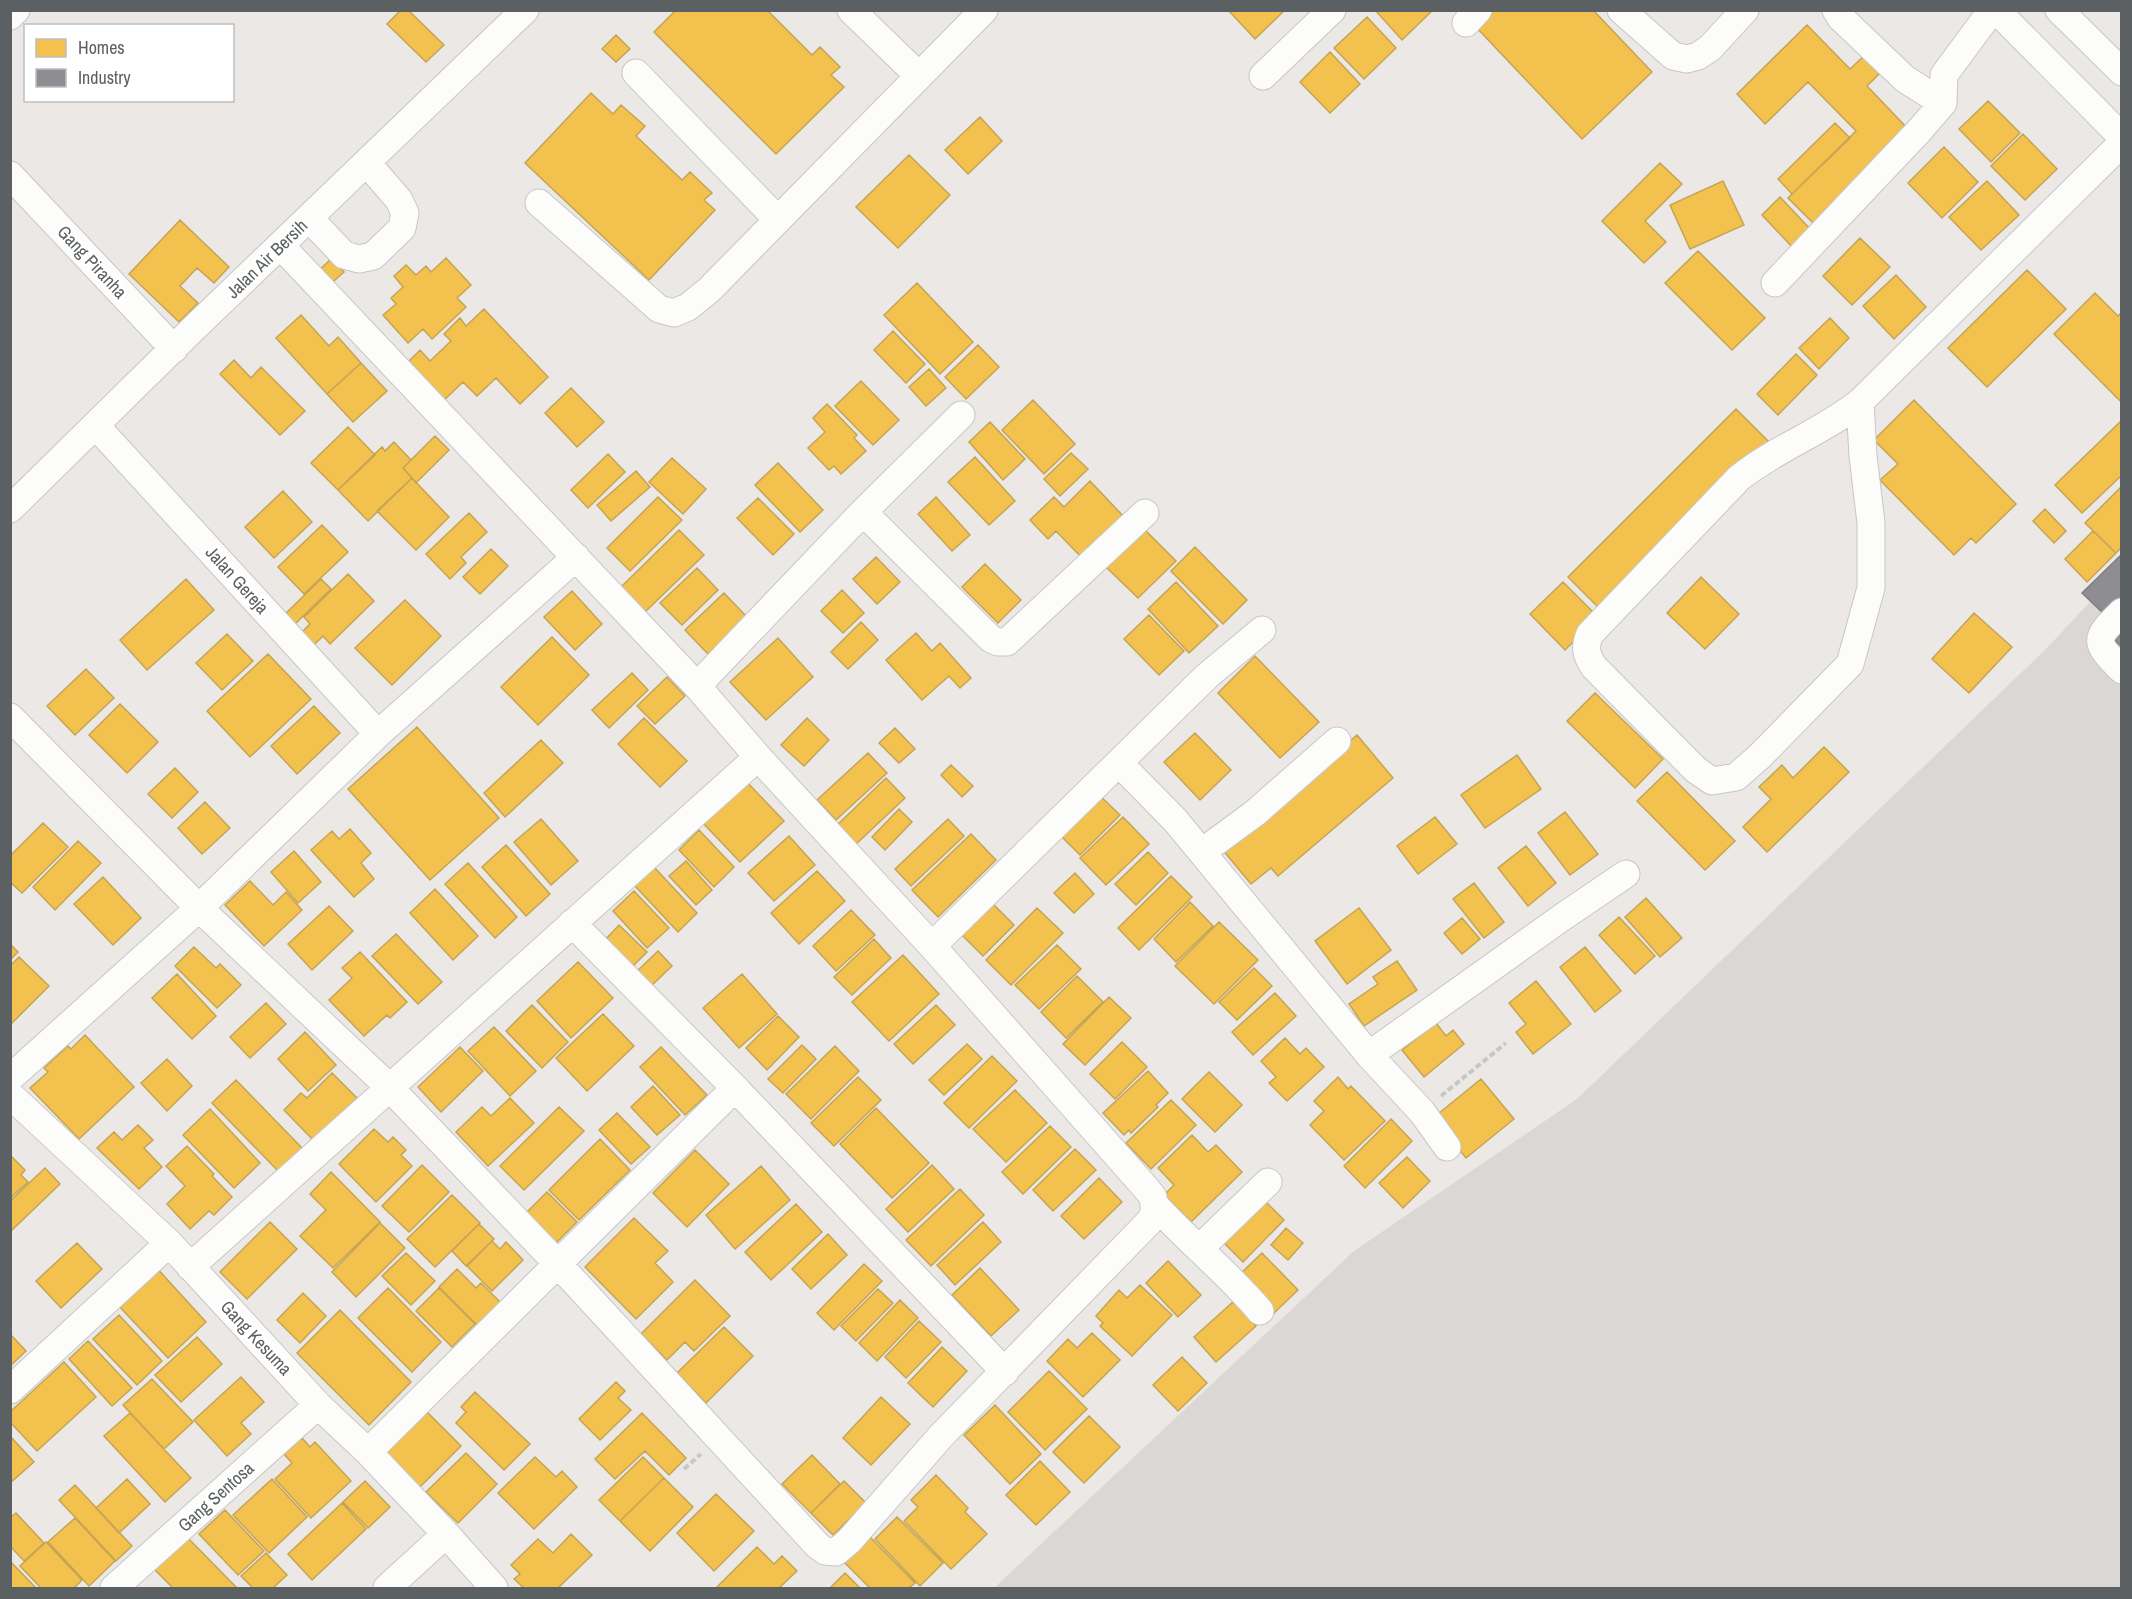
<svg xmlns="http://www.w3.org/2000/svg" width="2132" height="1599" viewBox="0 0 2132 1599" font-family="'Archivo Narrow',sans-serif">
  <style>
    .industrial { fill: #dbd7d5 }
    .homes { fill: #f2c14e; stroke: #c5a454; stroke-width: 1.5 }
    .industry { fill: #8d8d92; stroke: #7e8084; stroke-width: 1.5 }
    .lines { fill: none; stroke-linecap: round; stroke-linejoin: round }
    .minor-casing { stroke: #c7c7c7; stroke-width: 29 }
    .path { stroke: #c4c9c6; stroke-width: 4; stroke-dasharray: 6 3; stroke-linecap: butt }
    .minor { stroke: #fcfcfb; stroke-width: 27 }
    .labels { text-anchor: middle; stroke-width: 6; stroke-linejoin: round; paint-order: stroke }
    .street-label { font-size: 18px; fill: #5b6063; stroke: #fff }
  </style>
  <rect width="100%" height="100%" fill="#ebe8e5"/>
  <path class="industrial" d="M2121 569V1588H994L1354 1251 1577 1099 2044 651Z"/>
  <path class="homes" d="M401 10H408L444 45 426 62 387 24Z
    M676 10H767L812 55 820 47 840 67 831 75 844 87 776 154 654 32Z
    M1228 10H1285L1255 39Z
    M1375 10H1433L1402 40Z
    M1489 10H1593L1652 72 1582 139 1474 25Z
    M1367 17 1396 48 1364 79 1334 48Z
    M1807 25 1850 69 1866 54 1882 71 1867 86 1910 131 1814 224 1788 198 1856 131 1808 82 1765 124 1737 94Z
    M616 35 630 49 616 62 602 49Z
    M1330 52 1360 84 1330 113 1300 82Z
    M591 93 613 114 621 105 645 126 636 136 682 180 690 172 712 193 704 200 715 210 649 280 525 163Z
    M1988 101 2020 133 1991 162 1959 129Z
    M980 117 1002 141 968 174 945 150Z
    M1835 123 1850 138 1792 194 1778 179Z
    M2023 134 2057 169 2025 200 1991 166Z
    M1944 147 1978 182 1942 218 1908 183Z
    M909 155 950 195 898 248 856 207Z
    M1660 163 1682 184 1645 221 1666 242 1644 263 1602 221Z
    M1723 181 1744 225 1690 249 1670 205Z
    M1987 181 2019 215 1981 250 1949 217Z
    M1780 197 1813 232 1794 249 1762 215Z
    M180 220 229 267 214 283 197 268 180 286 198 303 179 322 129 274Z
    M1860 238 1890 267 1852 305 1823 276Z
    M1698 251 1765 318 1732 350 1665 283Z
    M446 258 471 285 457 298 466 307 432 339 423 329 408 343 383 315 396 304 391 298 403 287 394 276 406 265 416 275 426 266 431 272Z
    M331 259 344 272 327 287 315 274Z
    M2027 270 2066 309 1987 387 1948 348Z
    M1896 275 1926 307 1894 339 1863 306Z
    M917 283 973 342 940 374 884 315Z
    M2095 293 2118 316 2122 312 2121 402 2054 334Z
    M484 309 548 377 520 404 496 378 477 396 463 382 436 408 404 366 420 350 430 361 451 341 444 334 460 318 466 326Z
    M301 315 329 346 338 337 361 363 327 394 276 338Z
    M1830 318 1849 338 1819 369 1799 348Z
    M893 331 925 364 906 383 874 350Z
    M978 345 999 367 966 399 945 377Z
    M1796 354 1817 375 1778 415 1757 394Z
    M234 360 251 378 261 367 305 411 280 435 220 374Z
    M361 363 387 391 353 422 327 394Z
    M929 369 946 388 926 406 909 387Z
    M861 381 899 420 873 445 835 406Z
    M571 388 604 422 577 447 545 413Z
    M1033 400 1075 444 1044 474 1002 430Z
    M1914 400 2016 504 1976 543 1971 538 1954 555 1880 480 1898 464 1874 440Z
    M827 404 857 435 854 438 866 451 841 474 834 466 829 470 808 448 825 432 813 418Z
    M1736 409 1770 443 1602 611 1568 577Z
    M2122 420V475L2082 513 2055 485Z
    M990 422 1025 459 1003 480 969 442Z
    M348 427 375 455 338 490 311 463Z
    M435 436 449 450 416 483 403 468Z
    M394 442 411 460 403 468 412 478 368 521 338 490 382 447 385 451Z
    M1071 453 1088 469 1060 496 1044 479Z
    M608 454 625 472 588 508 571 490Z
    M975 457 1015 501 989 525 948 482Z
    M672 458 706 489 683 514 649 482Z
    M778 463 823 510 800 532 755 485Z
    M636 471 650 487 611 521 597 505Z
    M412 478 449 517 416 550 377 511Z
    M1090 481 1125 518 1083 559 1056 531 1048 539 1030 520 1054 497 1064 507Z
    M2122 486V547L2116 553 2085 523Z
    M283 491 312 522 274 558 245 527Z
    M658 497 682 520 630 571 607 548Z
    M936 497 970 535 952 551 918 514Z
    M758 498 794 534 773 555 737 518Z
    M2045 509 2066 531 2054 543 2033 521Z
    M469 513 487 532 461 557 466 563 450 579 426 554Z
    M322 525 348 552 304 594 278 567Z
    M1144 529 1176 561 1138 598 1106 567Z
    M679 530 704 555 645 612 621 587Z
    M2093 531 2116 553 2087 582 2065 559Z
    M1195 547 1247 600 1223 624 1171 571Z
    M491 549 508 566 480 594 463 577Z
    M876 557 900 582 877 604 853 579Z
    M985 564 1021 600 998 623 962 587Z
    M697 568 718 590 682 625 660 603Z
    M348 574 374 601 330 644 323 636 314 645 302 632 310 624 304 617Z
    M1701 577 1739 614 1705 649 1667 613Z
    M186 579 214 610 147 670 120 640Z
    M321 579 331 589 291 628 281 618Z
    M1176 582 1218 626 1189 653 1148 609Z
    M1563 582 1598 617 1565 650 1530 614Z
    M842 590 864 613 843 633 821 611Z
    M572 591 602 624 575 650 544 617Z
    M724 593 747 617 708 654 685 630Z
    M405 600 441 636 392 685 355 648Z
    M1974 613 2012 647 1969 693 1932 659Z
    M1149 615 1184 651 1159 675 1124 639Z
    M861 622 878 640 848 669 831 652Z
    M916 633 932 651 940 643 971 678 960 688 949 676 922 700 886 660Z
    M227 634 253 661 222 690 196 663Z
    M552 637 589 675 538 725 501 687Z
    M778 638 813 677 766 720 730 682Z
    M268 654 311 699 250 757 207 711Z
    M1255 656 1319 722 1280 758 1218 693Z
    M86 669 114 698 75 735 47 706Z
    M632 673 648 690 609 728 592 710Z
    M667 677 685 696 655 724 637 706Z
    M1595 693 1663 759 1635 788 1567 721Z
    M120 704 158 742 127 773 89 735Z
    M314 706 340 733 297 774 271 746Z
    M644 718 687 761 660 787 618 744Z
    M807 718 829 740 804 766 781 745Z
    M417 727 499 818 430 880 348 789Z
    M895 728 915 749 899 763 879 743Z
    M1195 733 1231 770 1200 800 1164 762Z
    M1357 735 1393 778 1278 876 1271 868 1251 884 1222 849Z
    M541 740 563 763 505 817 484 793Z
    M1824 747 1849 772 1767 852 1743 827 1771 799 1759 787 1782 765 1793 778Z
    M868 753 887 773 836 820 817 800Z
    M1517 755 1541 789 1485 828 1461 795Z
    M951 765 973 786 962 797 941 775Z
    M175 768 198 792 172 818 148 794Z
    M1667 772 1735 841 1705 870 1637 801Z
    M886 778 905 798 853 847 835 827Z
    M744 779 784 821 740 862 701 821Z
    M1096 792 1120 815 1080 855 1057 832Z
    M205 802 230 828 202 854 178 828Z
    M899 809 912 822 885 850 872 837Z
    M1565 812 1598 854 1570 875 1538 833Z
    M1123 817 1149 844 1106 885 1080 858Z
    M1435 817 1457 844 1418 874 1397 846Z
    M541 819 578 861 551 885 514 842Z
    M948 819 964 836 911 886 895 869Z
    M43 823 68 847 22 893 10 882V856Z
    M350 829 371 853 361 863 374 879 354 897 311 850 332 831 339 839Z
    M699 830 734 867 714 887 679 850Z
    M971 834 996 860 938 917 912 890Z
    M789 836 815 865 774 901 748 873Z
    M78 841 101 863 55 910 33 887Z
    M506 845 550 894 526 916 482 867Z
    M1526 846 1556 883 1528 906 1498 868Z
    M294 851 321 882 298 903 271 872Z
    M1148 852 1168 873 1136 905 1115 884Z
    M686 861 712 890 696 905 669 876Z
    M468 863 517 917 495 938 445 884Z
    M653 866 697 913 678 932 634 885Z
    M817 871 845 901 799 944 771 913Z
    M1075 873 1094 894 1074 913 1054 893Z
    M1171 876 1192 897 1139 950 1118 928Z
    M103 877 141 918 113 945 74 904Z
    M250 881 273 905 286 892 302 910 264 946 225 905Z
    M1474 883 1504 922 1484 938 1453 899Z
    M435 889 478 936 453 960 410 913Z
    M634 891 669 928 647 948 613 911Z
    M1646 898 1682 938 1660 957 1625 917Z
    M990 901 1014 925 983 956 958 931Z
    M1190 902 1213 926 1176 962 1154 939Z
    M329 906 353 931 312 970 288 944Z
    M1037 908 1063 933 1011 985 986 960Z
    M1359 908 1391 950 1347 984 1315 941Z
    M851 910 875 935 836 971 813 946Z
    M1619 917 1655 956 1635 974 1599 935Z
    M1462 918 1480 939 1462 954 1444 933Z
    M1219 922 1258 960 1214 1004 1175 966Z
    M619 925 647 952 630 969 603 942Z
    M396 934 442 982 418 1004 372 956Z
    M874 939 891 958 852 995 834 977Z
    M10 944 18 952 10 960Z
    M1057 945 1081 969 1039 1009 1015 985Z
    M194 947 216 968 220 964 241 985 217 1008 175 966Z
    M1585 947 1621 991 1595 1012 1560 967Z
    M658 951 672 966 648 989 634 974Z
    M360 952 407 1002 390 1018 387 1015 364 1036 329 1000 352 978 342 968Z
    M903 955 939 994 889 1041 852 1002Z
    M19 957 49 986 10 1025V966Z
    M1397 961 1417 990 1364 1026 1349 1004 1378 984 1373 977Z
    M578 962 613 998 571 1038 537 1001Z
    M1254 968 1272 986 1237 1020 1219 1002Z
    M177 974 216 1016 192 1039 152 998Z
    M742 974 777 1014 739 1048 703 1008Z
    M1077 976 1103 1002 1066 1038 1041 1012Z
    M1536 981 1571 1024 1533 1054 1516 1032 1526 1024 1509 1003Z
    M1275 993 1296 1016 1253 1055 1232 1032Z
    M1109 997 1131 1018 1085 1065 1063 1044Z
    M266 1003 286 1024 250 1058 230 1037Z
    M532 1005 568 1042 542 1068 506 1031Z
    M936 1005 955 1025 913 1064 894 1044Z
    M603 1014 634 1046 587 1091 556 1058Z
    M778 1016 799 1037 767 1070 746 1048Z
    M1436 1023 1446 1036 1453 1030 1464 1044 1424 1077 1402 1050Z
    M494 1027 536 1071 510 1096 468 1051Z
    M305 1032 336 1065 308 1091 278 1059Z
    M85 1035 134 1087 79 1139 30 1088 48 1072 44 1068 68 1046 71 1049Z
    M1285 1038 1300 1054 1306 1048 1324 1067 1287 1101 1269 1083 1276 1077 1261 1061Z
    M1122 1042 1147 1067 1115 1099 1090 1074Z
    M967 1044 982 1059 944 1095 929 1080Z
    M802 1045 816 1059 783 1093 768 1079Z
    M835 1046 859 1071 811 1119 786 1094Z
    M460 1047 483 1071 441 1112 418 1087Z
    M661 1047 707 1095 685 1115 640 1067Z
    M992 1056 1017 1081 969 1128 944 1103Z
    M167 1059 192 1086 167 1111 141 1083Z
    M1148 1071 1168 1093 1156 1105 1158 1107 1131 1133 1129 1130 1124 1135 1103 1113Z
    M1209 1072 1242 1105 1215 1132 1182 1099Z
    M332 1073 357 1098 314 1141 284 1110 301 1093 307 1098Z
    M858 1077 881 1100 834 1146 811 1123Z
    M1338 1077 1348 1089 1351 1086 1385 1121 1344 1160 1310 1125 1324 1111 1314 1101Z
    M1481 1079 1514 1119 1466 1158 1433 1118Z
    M236 1080 302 1148 278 1171 212 1103Z
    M653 1086 680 1115 657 1135 631 1107Z
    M1015 1090 1047 1123 1006 1162 973 1129Z
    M510 1098 534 1123 488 1166 456 1132 482 1107 491 1116Z
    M1171 1100 1196 1125 1151 1169 1126 1143Z
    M559 1107 584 1131 524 1190 500 1166Z
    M876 1108 929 1163 892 1198 840 1144Z
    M210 1109 260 1163 234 1188 183 1135Z
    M617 1113 650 1147 631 1164 599 1130Z
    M1391 1119 1412 1141 1365 1188 1344 1166Z
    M138 1125 153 1140 144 1148 162 1167 139 1189 97 1148 114 1132 122 1140Z
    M1050 1126 1071 1147 1023 1194 1002 1172Z
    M374 1129 388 1142 393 1137 406 1150 401 1155 412 1166 376 1202 339 1164Z
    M1192 1135 1208 1152 1216 1145 1242 1172 1191 1222 1164 1195 1174 1185 1158 1168Z
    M600 1139 630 1170 579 1220 549 1190Z
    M187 1146 214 1174 212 1176 232 1197 214 1215 209 1211 190 1229 167 1204 185 1186 166 1166Z
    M1075 1149 1096 1170 1053 1211 1033 1190Z
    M695 1150 729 1184 687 1227 653 1193Z
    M10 1155 25 1170 21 1175 28 1182 10 1198Z
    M1407 1157 1430 1181 1403 1208 1379 1183Z
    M422 1165 449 1192 409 1232 382 1206Z
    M932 1165 954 1189 908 1232 886 1209Z
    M761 1166 790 1200 735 1249 706 1215Z
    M45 1168 60 1184 10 1232V1201Z
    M331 1172 380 1222 333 1268 300 1236 326 1210 310 1194Z
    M1099 1178 1122 1202 1084 1239 1061 1216Z
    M960 1189 984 1215 931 1266 906 1240Z
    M547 1192 577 1222 555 1244 525 1214Z
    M452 1195 480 1223 435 1267 407 1239Z
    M1261 1197 1284 1220 1243 1262 1220 1239Z
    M796 1204 822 1232 771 1280 745 1252Z
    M634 1218 668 1251 655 1263 673 1282 636 1319 585 1267Z
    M270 1222 297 1249 247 1299 220 1272Z
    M983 1222 1001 1242 955 1285 937 1265Z
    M380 1223 405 1248 356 1297 332 1272Z
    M479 1224 494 1239 466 1266 452 1251Z
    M1286 1228 1303 1243 1288 1260 1271 1245Z
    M828 1234 847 1255 811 1289 792 1269Z
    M492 1241 500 1249 506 1242 523 1260 492 1291 467 1266Z
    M77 1243 102 1269 61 1308 36 1281Z
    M406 1253 435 1281 411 1305 382 1276Z
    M1262 1253 1298 1290 1272 1315 1236 1278Z
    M1168 1261 1201 1295 1178 1317 1146 1283Z
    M864 1264 882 1281 834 1330 817 1313Z
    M154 1265 206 1322 168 1358 115 1302Z
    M980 1268 1019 1310 991 1336 952 1295Z
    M457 1269 476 1288 481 1283 503 1305 480 1328 439 1287Z
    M695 1280 730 1316 694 1351 685 1342 667 1360 641 1334Z
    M1140 1285 1172 1315 1132 1356 1100 1326 1103 1323 1096 1316 1119 1290 1127 1298Z
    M388 1288 441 1342 412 1372 358 1318Z
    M439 1288 475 1324 452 1347 416 1311Z
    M878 1289 893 1303 856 1341 841 1326Z
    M303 1293 326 1316 300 1343 277 1320Z
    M900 1300 918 1318 877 1361 859 1343Z
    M1234 1301 1256 1326 1216 1362 1194 1337Z
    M340 1310 411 1382 369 1425 297 1353Z
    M119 1315 162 1361 137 1385 93 1339Z
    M919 1321 941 1342 906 1378 885 1357Z
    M724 1327 753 1356 706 1403 677 1373Z
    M1092 1333 1120 1360 1083 1397 1047 1361 1068 1339 1077 1348Z
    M10 1334 26 1351 10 1366Z
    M197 1337 222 1364 181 1402 155 1375Z
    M88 1341 132 1388 112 1406 69 1359Z
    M942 1347 967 1371 933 1407 908 1383Z
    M1182 1357 1207 1383 1178 1411 1153 1385Z
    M64 1362 96 1397 37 1451 10 1422V1412Z
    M1049 1371 1087 1409 1045 1450 1008 1412Z
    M241 1377 264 1402 241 1423 251 1434 227 1456 194 1420Z
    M152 1379 193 1422 164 1449 123 1405Z
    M616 1382 625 1391 618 1398 631 1410 600 1440 579 1419Z
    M475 1392 530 1444 504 1470 456 1423 466 1412 461 1407Z
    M881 1397 910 1424 871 1465 843 1438Z
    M995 1405 1041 1454 1010 1484 964 1435Z
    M422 1407 461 1446 420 1487 381 1448Z
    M130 1413 191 1478 165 1502 104 1436Z
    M642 1413 686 1458 669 1475 645 1451 615 1479 595 1459Z
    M1089 1416 1120 1447 1084 1483 1053 1452Z
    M10 1436 34 1462 10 1483Z
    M302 1438 310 1447 315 1442 351 1481 311 1518 275 1479 292 1463 284 1454Z
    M466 1453 497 1484 458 1523 426 1492Z
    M812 1455 840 1484 811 1513 782 1484Z
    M535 1457 556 1477 562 1471 577 1487 534 1529 498 1493Z
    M643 1457 664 1478 620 1521 599 1500Z
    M1040 1461 1070 1492 1036 1525 1006 1495Z
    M936 1475 968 1508 965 1512 987 1534 951 1569 904 1521 918 1507 911 1500Z
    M664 1478 693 1507 650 1551 620 1521Z
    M127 1479 150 1504 119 1533 96 1508Z
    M272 1479 307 1517 269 1553 233 1515Z
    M365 1481 390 1507 368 1528 343 1502Z
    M844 1481 866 1503 833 1535 811 1513Z
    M75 1485 132 1546 116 1561 59 1500Z
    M716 1494 754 1531 714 1571 677 1533Z
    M342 1503 366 1529 312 1580 288 1554Z
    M225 1510 264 1551 238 1575 199 1534Z
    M16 1513 44 1543 24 1561 10 1546V1518Z
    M897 1517 943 1563 920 1586 875 1539Z
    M75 1518 115 1561 89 1586 48 1542Z
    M571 1534 592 1555 558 1588H524L514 1579 520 1574 511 1565 538 1539 553 1553Z
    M186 1536 237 1588H171L172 1587 153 1568Z
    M870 1537 915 1583 909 1588H870L844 1562Z
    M46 1542 82 1580 74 1588H41L20 1566Z
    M757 1547 774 1564 782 1556 797 1571 779 1588H716Z
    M266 1553 287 1575 273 1588H253L241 1576Z
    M10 1561 36 1588H10Z
    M845 1573 860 1588H830Z"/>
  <path class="industry" d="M2122 554V600L2106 616 2082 593Z
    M2122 621V647L2108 634Z"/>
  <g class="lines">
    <defs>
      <path id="minor" d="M851 10 919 76
        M1621 10 1673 56 1687 59 1698 56 1710 48 1745 10
        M1836 10 1841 18 1905 79 1943 103 1944 75 1992 10
        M1996 10 2122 137
        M2059 10 2122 72
        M10 16 16 10
        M1466 23 1478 10
        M636 73 778 220
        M1263 76 1332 10
        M10 175 174 349
        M539 203 659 309 674 313 688 307 709 290 984 10
        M309 218 344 255 359 259 373 256 402 228 405 213 399 200 367 163
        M1775 283 1918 132 1943 103
        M1860 402 1863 456 1871 523V588L1850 664 1760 756 1736 777 1712 781 1696 770 1594 667C1586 655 1584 647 1590 634L1739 478C1776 448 1823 432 1860 402L2122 143
        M96 426 378 734
        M10 509 194 328 525 10
        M863 512 991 639 998 642H1007L1145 513
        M2122 612C2094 639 2093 641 2122 670
        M697 686 863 512 961 415
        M10 717 199 908 389 1087 558 1264 818 1546 825 1551 836 1552 849 1541 941 1436 1149 1222 1155 1213 1153 1197 1145 1187 932 946 758 757 697 686 281 246
        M1119 763 1175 820 1369 1055 1422 1112 1447 1147
        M1202 852 1255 813 1337 741
        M572 923 735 1088 1005 1372
        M932 946 1207 676 1262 630
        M1369 1055 1564 916 1626 874
        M10 1078 199 908 378 734 576 557
        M10 1095 169 1243 318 1405 368 1452 446 1534 494 1588
        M1156 1206C1189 1242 1228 1273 1260 1311
        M1199 1249 1268 1182
        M190 1267 758 757
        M10 1390 169 1243
        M368 1452 735 1088
        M114 1588 318 1405
        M387 1588 446 1534"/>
    </defs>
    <use href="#minor" class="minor-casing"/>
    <path class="path" d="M1441 1096 1506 1043
      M684 1469 701 1454"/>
    <use href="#minor" class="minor"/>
  </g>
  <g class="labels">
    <g class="street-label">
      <text transform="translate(267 259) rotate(-44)" y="6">Jalan Air Bersih</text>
      <text transform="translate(92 262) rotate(47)" y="6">Gang Piranha</text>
      <text transform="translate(237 580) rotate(48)" y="6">Jalan Gereja</text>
      <text transform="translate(256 1338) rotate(47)" y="6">Gang Kesuma</text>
      <text transform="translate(216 1497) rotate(-42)" y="6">Gang Sentosa</text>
    </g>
  </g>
  <rect width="2132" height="1599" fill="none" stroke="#5b6063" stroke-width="24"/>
  <rect x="24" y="24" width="210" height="78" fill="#ffffff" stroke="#bdbfc1" stroke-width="1.5"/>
  <rect x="36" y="39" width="30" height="18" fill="#f2c14e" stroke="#bdbfc1" stroke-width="1.5"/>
  <text x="78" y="54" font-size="18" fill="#5b6063">Homes</text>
  <rect x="36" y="69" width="30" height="18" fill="#8d8d92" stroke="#bdbfc1" stroke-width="1.5"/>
  <text x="78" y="84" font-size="18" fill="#5b6063">Industry</text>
</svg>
